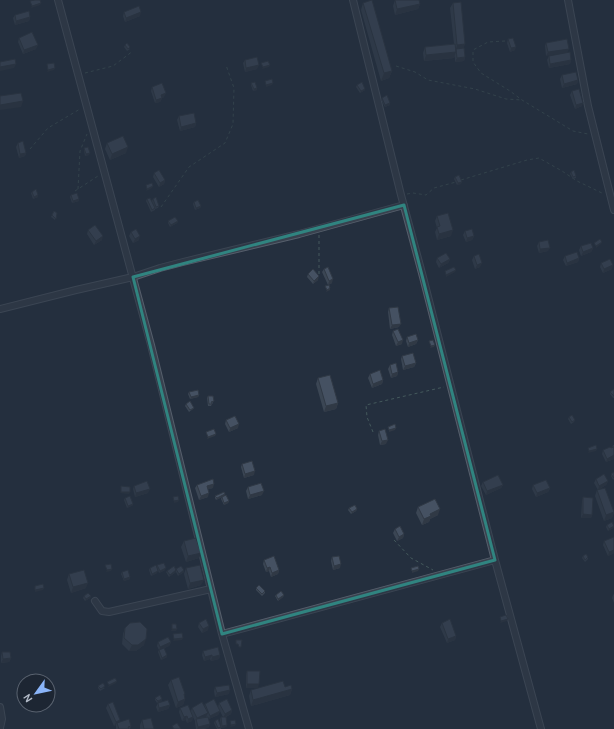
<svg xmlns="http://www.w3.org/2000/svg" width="614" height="729" viewBox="0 0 614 729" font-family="Karla,sans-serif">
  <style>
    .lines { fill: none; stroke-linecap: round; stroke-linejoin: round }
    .minor-casing { stroke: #565f6c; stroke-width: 8 }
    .path { stroke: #44595c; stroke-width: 1; stroke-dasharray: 3 3; stroke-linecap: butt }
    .minor { stroke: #38414e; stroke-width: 6 }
    .wall { fill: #3b4654 }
    .shaded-wall { fill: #303945 }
    .building { fill: #455162; stroke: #303945 }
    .marked { fill: none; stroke: #308480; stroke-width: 3; stroke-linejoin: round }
  </style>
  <rect width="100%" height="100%" fill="#242f3e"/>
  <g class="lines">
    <defs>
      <path id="minor" d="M58 0 151 345 222 634 249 729
        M353 0 401 195 423 277 495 560 541 729
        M568 0 588 106 614 210
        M0 309 76 290 133 277 160 268 183 262 299 234 404 205
        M95 601 102 611 109 612 211 589
        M222 634 495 560
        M0 707 2 719 0 728"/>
    </defs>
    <use href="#minor" class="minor-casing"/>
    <path class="path" d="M505 41 488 42 473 50V62L481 73 510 91 522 100 573 131 588 134
      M396 66 415 72 428 80 475 89 506 99 522 100
      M85 73 113 66 133 51
      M30 149 48 128 80 109
      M461 180 527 160 539 158 562 171 577 181 604 194
      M78 189 80 151 87 134
      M75 191 98 176
      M407 194 413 193 426 195 434 188 456 182
      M161 207 189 167 225 143 233 124 234 88 226 65
      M319 274V234
      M373 432 367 417 366 405 444 387
      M394 540 411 558 433 570"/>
    <use href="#minor" class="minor"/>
  </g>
  <path class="wall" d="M395 0 420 4 418 9 395 15 393 6Z
    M363 3 392 71 389 78 381 81 361 10Z
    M453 3 464 48 465 57 464 61 455 62V56L454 58 424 61 423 53 425 47 454 44 450 8Z
    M124 12 140 16 125 22 123 16Z
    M15 15 30 17 29 21 15 25 13 18Z
    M19 38 36 49 23 54 18 42Z
    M508 39 515 50 510 52 507 43Z
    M567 39 546 56 545 46 546 43Z
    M125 45 130 49 127 51 124 47Z
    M549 56 571 60 570 64 549 68 547 60Z
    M245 60 257 69 245 72 243 63Z
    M562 75 578 80 577 84 562 88 560 79Z
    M251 83 257 88V90L253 91 251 85Z
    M357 85 365 90 360 93 356 87Z
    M152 87 164 97 162 98 160 102 155 103 151 91Z
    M572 91 582 106 575 109 570 95Z
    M382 98 390 103V105L385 107 381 100Z
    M179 116 196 123 195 127 180 131 177 120Z
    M18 143 26 153 25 156 19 158 16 147Z
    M107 143 126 153 110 160 105 149Z
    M84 148 89 155 85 156 84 150Z
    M571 172 576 176V178L573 179 570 174Z
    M154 173 165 180 164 184 159 187 153 177Z
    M455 177 461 184 457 185 454 179Z
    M32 192 38 197 33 199 31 193Z
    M71 195 79 199V201L72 203 70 197Z
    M147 199 152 201 153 199 159 206 158 208 155 209V210L151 212 146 201Z
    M194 202 201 206 200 208 195 210 193 204Z
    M54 211 57 213 55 220 51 217Z
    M437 216 451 236 437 240 435 232 437 228 435 221Z
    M168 221H178L177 223 170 227 168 223Z
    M88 230 102 240 94 245 87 234Z
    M465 231 474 236 472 240 466 242 463 235Z
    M131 232 139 240 133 243 129 236Z
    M539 242 548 251 539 253 537 246Z
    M581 246 593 248 591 252 581 256 579 250Z
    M474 256 480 267 475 269 472 260Z
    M565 256 579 258 578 262 566 266 563 260Z
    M437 258 450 259 448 263 439 268 436 262Z
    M601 263 612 269 603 273 600 267Z
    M324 269 332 283 328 285 322 272Z
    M308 274 318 280 313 284 307 277Z
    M389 308 399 327 390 329 388 312Z
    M393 331 402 344 396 346 392 335Z
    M407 337 418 340 416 344 408 347 406 341Z
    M402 356 416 363 414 367 403 370 401 359Z
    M390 365 398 372 397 376 391 378 388 369Z
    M370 374 383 380 382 384 372 388 368 378Z
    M318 378 338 403 336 409 324 412 316 384Z
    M614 389V398H613L610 394V392Z
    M189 392 199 395 198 397 190 399 188 394Z
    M208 396 213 403 212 404 211 406H208L207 398Z
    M186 404 194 408 193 409 189 412 185 406Z
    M569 417 575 420 574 422 571 424 568 419Z
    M226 420 238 428 229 432 225 424Z
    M379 431 386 444 380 445 378 435Z
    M613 445H614V459L606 462 602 454 603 450 611 448H612Z
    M242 464 254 475 244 478 241 467Z
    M614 472V479L613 480 611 476V474Z
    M596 479 608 481 606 485 598 490 594 483Z
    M483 482 503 485 501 488 486 495 481 486Z
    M197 485 213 488 208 489V497L199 500 195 488Z
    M533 485 550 488 548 492 536 497 532 489Z
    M134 486 148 493 135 497 133 489Z
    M248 487 262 495 248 499 246 491Z
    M597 490 614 512 612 518 604 521 595 496Z
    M215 496H224L229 501 228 503 224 505 221 499 222 497 216 500 215 498Z
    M583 497 592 515 591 518H581L582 501Z
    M125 498 133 504V505L127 508 124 500Z
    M418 507 438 515 430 519 429 522 422 525 416 513Z
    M349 508 357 509 356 511 351 514 348 510Z
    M607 525 614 526 613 528 608 531 606 527Z
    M395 529 404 534 403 538 397 541 393 533Z
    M184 541 201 553 199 558 186 562 181 547Z
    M604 541 614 553 608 556 603 545Z
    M583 556 588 557V559L585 562 582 558Z
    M332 557 340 568 333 570 331 561Z
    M264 560 279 570 278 574 271 577 269 571 266 572 263 564Z
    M157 565 165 570 159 573 157 567Z
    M150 568 157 573 151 576 149 570Z
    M186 568 201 585 188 589 184 574Z
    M176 570 184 572 178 576 176 572 169 577 166 572 167 571Z
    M122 572 130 577V579L124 581 121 574Z
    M69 574 86 588 71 593 67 580Z
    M256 588 265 591V593L262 596 256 590Z
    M614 594V603L612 598 613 595Z
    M276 595H284L283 597 278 601 275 596Z
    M84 596H91L90 598 85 601 83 598Z
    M199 623 208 630 202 633 198 627Z
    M442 623 456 636 455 640 447 643 440 627Z
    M125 628 144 645 136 651H129L122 644 123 634Z
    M158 642H171L169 646 164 648 167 657 161 660 158 652 159 650 157 646Z
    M203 651 220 655 219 659 211 661 210 659 204 661 202 655Z
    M2 652 11 658 9 662 1 663V656Z
    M247 671 258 688H246V675Z
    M171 680 184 696 185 699 183 705 176 708 168 685Z
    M98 686 105 688 100 691 98 688Z
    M215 687 229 694 215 697 214 691Z
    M285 687 292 689 290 695 251 706 249 696 251 690Z
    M155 698 162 701 157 703 155 700Z
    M158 703 170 705 168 709 158 712 156 707Z
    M219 703 232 710 231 714 226 717 227 725 226 727 221 728 220 719 221 717H223L220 711 218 715 209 719 210 724 208 728 204 729H196L195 723V721L193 717 192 721 187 723 186 720 182 721 179 712 180 708 191 711 192 708 204 706 205 704 218 707Z
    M108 704 120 722 131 726 130 729H116V725L114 726 106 708Z
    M142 720 154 729H140V725Z
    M215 721 221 727V729H217L214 723Z"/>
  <path class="shaded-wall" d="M41 3 40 5 31 8 32 6Z
    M420 4 418 9 395 15 397 9Z
    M141 12 140 16 125 22 126 18Z
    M30 17 29 21 15 25 16 21Z
    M465 44 463 50 456 49 457 45Z
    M38 45 36 49 23 54 24 50Z
    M516 47 515 50 510 52 511 48Z
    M569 49 567 53 546 56 548 52Z
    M456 52 454 58 424 61 426 55Z
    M465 57 464 61 455 62 457 58Z
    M571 60 570 64 549 68 550 64Z
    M16 64 14 68 0 71V67Z
    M259 65 257 69 245 72 246 68Z
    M270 65 269 67 262 69 263 67Z
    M55 68 54 70 47 72 48 70Z
    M392 71 389 78 381 81 384 73Z
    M578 80 577 84 562 88 564 84Z
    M273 83 272 85 266 87V85Z
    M257 88V90L253 91 254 89Z
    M365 89V90L360 93 361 91Z
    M166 93 164 97 162 98 160 102 155 103 156 100 161 95Z
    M23 101 21 107 0 110V105Z
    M390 103V105L385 107V105Z
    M583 103 582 106 575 109 576 105Z
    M196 123 195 127 180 131 181 127Z
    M128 147 126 153 110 160 112 154Z
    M26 153 25 156 19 158 20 154Z
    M90 153 89 155 85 156 86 154Z
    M165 180 164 184 159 187 160 183Z
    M462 182 461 184 457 185 458 183Z
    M153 186 152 188 146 191 147 189Z
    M38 195V197L33 199 34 197Z
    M79 199V201L72 203 73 201Z
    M201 206 200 208 195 210 196 208Z
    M178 221 177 223 170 227 171 225Z
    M453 230 451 236 437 240 439 234Z
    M103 236 102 240 94 245 96 241Z
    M140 236 139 240 133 243 135 239Z
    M474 236 472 240 466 242 467 238Z
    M602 242 601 244 596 248V246Z
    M550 248 548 251 539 253 540 249Z
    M593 248 591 252 581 256 583 252Z
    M579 258 578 262 566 266 567 263Z
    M450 259 448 263 439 268 441 264Z
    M482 263 480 267 475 269 477 265Z
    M613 265 612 269 603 273 604 269Z
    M456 270 455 272 446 277V275Z
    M319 276 318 280 313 284 314 281Z
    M333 279 332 283 328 285 329 281Z
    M330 288V290L326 292 327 290Z
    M401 324 399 327 390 329 392 325Z
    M403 340 402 344 396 346 398 342Z
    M418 340 416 344 408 347 409 343Z
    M435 345 434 347 430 348 431 346Z
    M416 363 414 367 403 370 405 366Z
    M398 372 397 376 391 378 392 374Z
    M383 380 382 384 372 388 373 384Z
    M199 395 198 397 190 399 191 397Z
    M338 403 336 409 324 412 326 406Z
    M239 424 238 428 229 432 230 428Z
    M396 428 395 430 389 432V430Z
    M216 434 215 436 207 439 208 437Z
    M388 440 386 444 380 445 382 441Z
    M597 449 596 451 588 453 589 451Z
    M614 455V459L606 462 607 459Z
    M255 471 254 475 244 478 245 474Z
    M608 481 606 485 598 490 599 486Z
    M214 484 213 488 206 490 207 486Z
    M503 485 501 488 486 495 487 491Z
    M550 488 548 492 536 497 537 493Z
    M150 489 148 493 135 497 136 493Z
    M264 491 262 495 248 499 250 495Z
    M121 492H130L129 494 120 493Z
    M209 493 208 497 199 500 201 496Z
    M225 494 224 496 216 500 217 498Z
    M179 500 178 502 174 503V501Z
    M229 501 228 503 224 505V503Z
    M133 504V505L127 508 128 506Z
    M357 509 356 511 351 514 352 512Z
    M440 509 438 515 430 519 429 522 422 525 424 519 430 514Z
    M614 512 612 518 604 521 606 515Z
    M583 514 592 515 591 518H581Z
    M614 526 613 528 608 531 609 529Z
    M404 534 403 538 397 541 399 537Z
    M614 550V553L608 556 609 552Z
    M201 553 199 558 186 562 188 556Z
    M341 564 340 568 333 570 334 566Z
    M270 567 269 571 266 572 267 568Z
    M166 568 165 570 159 573 160 571Z
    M112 569 111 571 106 572 107 570Z
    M419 569 418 571 412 573V571Z
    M176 570V572L169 577 170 575Z
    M184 570V572L178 576 179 574Z
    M279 570 278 574 271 577 272 573Z
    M158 571 157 573 151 576 152 574Z
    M130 577V579L124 581V579Z
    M204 580 201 585 188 589 190 583Z
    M88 583 86 588 71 593 73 587Z
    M44 588 43 590 35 592V590Z
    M284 595 283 597 278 601V599Z
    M91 596 90 598 85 601 86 599Z
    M508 619 507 621 500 623 501 621Z
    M209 626 208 630 202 633 203 629Z
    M172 629H177L176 631H171Z
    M456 636 455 640 447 643 448 639Z
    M183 638 182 640 173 641 174 639Z
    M146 639 144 645 136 651H129L132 645Z
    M171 642 169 646 159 651 160 647Z
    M167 655V657L161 660 162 658Z
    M212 655 210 659 204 661 205 657Z
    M220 655 219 659 211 661 212 657Z
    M11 658 9 662 1 663 3 659Z
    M117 681 116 683 108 687 109 685Z
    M247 684H259L258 688H246Z
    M292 689 290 695 251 706 253 700Z
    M230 690 229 694 215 697 217 693Z
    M162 699V701L157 703 158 701Z
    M185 699 183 705 176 708 178 702Z
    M170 705 168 709 158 712 159 708Z
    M232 710 231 714 223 718 225 714Z
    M220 711 218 715 209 719 210 716Z
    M208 713 206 717 197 718Z
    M187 716 186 720 182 721 184 717Z
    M193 717 192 721 187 723 188 719Z
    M120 720 119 723H117L116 725 114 726 116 722Z
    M210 724 208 728 197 729 198 727Z
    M236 724 235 726 230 727 231 725Z
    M227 725 226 727 221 728 222 726Z"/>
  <path class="building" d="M35 0H40L41 3 32 6 30 1Z
    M372 0 392 71 384 73 363 3Z
    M395 0H419L420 4 397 9Z
    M461 2 465 44 457 45 453 3Z
    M139 6 141 12 126 18 124 12Z
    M29 11 30 17 16 21 15 15Z
    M32 32 38 45 24 50 19 38Z
    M513 38 516 47 511 48 508 39Z
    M567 39 569 49 548 52 546 43Z
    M127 43 130 47 128 49 125 45Z
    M455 44 456 52 426 55 425 47Z
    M464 48 465 57 457 58 456 49Z
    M570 52 571 60 550 64 549 56Z
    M257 57 259 65 246 68 245 60Z
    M15 59 16 64 0 67V62Z
    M268 61 270 65 263 67 261 63Z
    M54 63 55 68 48 70 47 64Z
    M576 72 578 80 564 84 562 75Z
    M272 79 273 83 266 85 265 81Z
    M255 82 257 88 254 89 251 83Z
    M362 82 365 89 361 91 357 85Z
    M162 83 166 93 161 95 162 98 156 100 152 87Z
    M579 89 583 103 576 105 572 91Z
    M21 93 23 101 0 105V96Z
    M387 95 390 103 385 105 382 98Z
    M194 113 196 123 181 127 179 116Z
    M123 136 128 147 112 154 107 143Z
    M23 141 26 153 20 154 18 143Z
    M88 147 90 153 86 154 84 148Z
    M159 170 165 180 160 183 154 173Z
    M574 170 576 176 573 177 571 172Z
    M459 175 462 182 458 183 455 177Z
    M152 183 153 186 147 189 146 185Z
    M36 189 38 195 34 197 32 192Z
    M77 193 79 199 73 201 71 195Z
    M156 197 159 206 156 207 153 199Z
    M150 198 155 208 152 210 147 199Z
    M198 200 201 206 196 208 194 202Z
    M54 211 57 213 56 219 52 215Z
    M448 213 453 230 439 234 437 227 440 226 437 216Z
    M175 217 178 221 171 225 168 221Z
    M95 225 103 236 96 241 88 230Z
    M136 229 140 236 135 239 131 232Z
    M472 229 474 236 467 238 465 231Z
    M600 239 602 242 596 246 594 243Z
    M548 240 550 248 540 249 539 242Z
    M591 243 593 248 583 252 581 246Z
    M577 252 579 258 567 263 565 256Z
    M446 253 450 259 441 264 437 258Z
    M479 254 482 263 477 265 474 256Z
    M610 259 613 265 604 269 601 263Z
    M328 267 333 279 329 281 324 269Z
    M454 267 456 270 446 275 445 271Z
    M313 269 319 276 314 281 308 274Z
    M329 285 330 288 327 290 325 286Z
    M398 307 401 324 392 325 389 308Z
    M398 329 403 340 398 342 393 331Z
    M416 334 418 340 409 343 407 337Z
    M433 340 435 345 431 346 429 341Z
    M413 353 416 363 405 366 402 356Z
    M396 363 398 372 392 374 390 365Z
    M380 370 383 380 373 384 370 374Z
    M330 375 338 403 326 406 318 378Z
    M614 389V396L610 392Z
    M198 390 199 395 191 397 189 392Z
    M208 396H213L214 401 211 402 212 404H209Z
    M190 401 194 408 190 410 186 404Z
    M572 415 575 420 572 422 569 417Z
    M235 416 239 424 230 428 226 420Z
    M395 424 396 428 389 430 388 427Z
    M214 429 216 434 208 437 206 432Z
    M385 429 388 440 382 441 379 431Z
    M596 445 597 449 589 451 588 448Z
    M610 447 611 448 614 447V455L607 459 603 450Z
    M252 461 255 471 245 474 242 464Z
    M614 472V478L611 474Z
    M604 474 608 481 599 486 596 479Z
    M498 475 503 485 487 491 483 482Z
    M213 479 214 484 207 486 209 493 201 496 197 485Z
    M546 480 550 488 537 493 533 485Z
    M147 481 150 489 136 493 134 486Z
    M261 483 264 491 250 495 248 487Z
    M121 486 130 487V492H121Z
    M605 488 614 512 606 515 597 490Z
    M224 492 225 494 217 498 215 496Z
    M226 495 229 501 224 503 222 497Z
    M130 496 133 504 128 506 125 498Z
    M178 496 179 500 174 501 173 497Z
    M583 497 593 498 592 515 583 514Z
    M435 499 440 509 430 514 431 516 424 519 418 507Z
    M355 505 357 509 352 512 349 508Z
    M612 522 614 526 609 529 607 525Z
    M400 526 404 534 399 537 395 529Z
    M614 537V550L609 552 604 541Z
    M196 538 201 553 188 556 184 541Z
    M586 554 588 557 585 560 583 556Z
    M274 556 279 570 272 573 270 567 267 568 264 560Z
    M339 556 341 564 334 566 332 557Z
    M164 563 166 568 160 571 157 565Z
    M111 564 112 569 107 570 105 565Z
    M156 565 158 571 152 574 150 568Z
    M200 565 204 580 190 583 186 568Z
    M174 566 176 570 170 575 167 571Z
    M181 566 184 570 179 574 176 569Z
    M418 566 419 569 412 571 411 568Z
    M84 570 88 583 73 587 69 574Z
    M128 570 130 577 124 579 122 572Z
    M43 584 44 588 35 590V586Z
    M259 585 265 591 262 594 256 588Z
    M281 591 284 595 278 599 276 595Z
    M88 593 91 596 86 599 84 596Z
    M506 615 508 619 501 621 500 617Z
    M206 619 209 626 203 629 199 623Z
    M450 619 456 636 448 639 442 623Z
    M140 622 147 629 146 639 138 645H132L124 638 125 628 130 623Z
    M172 624H176L177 629H172Z
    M182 633 183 638 174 639 173 634Z
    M168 637 171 642 160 647 158 642Z
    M236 640H242L241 647H239L238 644H236Z
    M218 647 220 655 212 657V655L205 657 203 651Z
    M164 648 167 655 162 658 159 650Z
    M2 652H10L11 658 3 659Z
    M247 671H260L259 684H247Z
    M179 677 185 694H184L185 699 178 702 171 680Z
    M115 678 117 681 109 685 107 682Z
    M283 681 285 687 291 685 292 689 253 700 251 690Z
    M103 683 105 686 101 689 98 686Z
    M229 685 230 690 217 693 215 687Z
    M160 695 162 699 158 701 155 698Z
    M214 699 220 711 210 716 205 704Z
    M227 699 232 710 225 714 219 703Z
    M168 700 170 705 159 708 158 703Z
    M113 702 120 720 116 722 108 704Z
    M202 702 208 713 197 718 192 708Z
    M188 705 193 717 188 719 187 716 184 717 180 708Z
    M208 717 210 724 198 727 196 719Z
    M221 717H226L227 725 222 726Z
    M151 718 154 729H144L142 720Z
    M129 719 131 726 128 727 129 729H119L117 723Z
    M218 719 221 727 218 728 215 721Z
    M235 720 236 724 231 725 230 721Z
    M177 723 181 729H174L172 726Z"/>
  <path d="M0 0H614V729H0ZM404 205 495 560 222 634 133 277Z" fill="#242f3e" fill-opacity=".55" fill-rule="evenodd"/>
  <path class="marked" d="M404 205 495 560 222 634 133 277Z"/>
  <g transform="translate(36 693) rotate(237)"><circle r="19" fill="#1d2633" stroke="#59626f"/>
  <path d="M0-3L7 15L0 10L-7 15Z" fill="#8ab4f8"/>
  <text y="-6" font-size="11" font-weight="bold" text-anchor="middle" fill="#b4bcc9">N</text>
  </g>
</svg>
